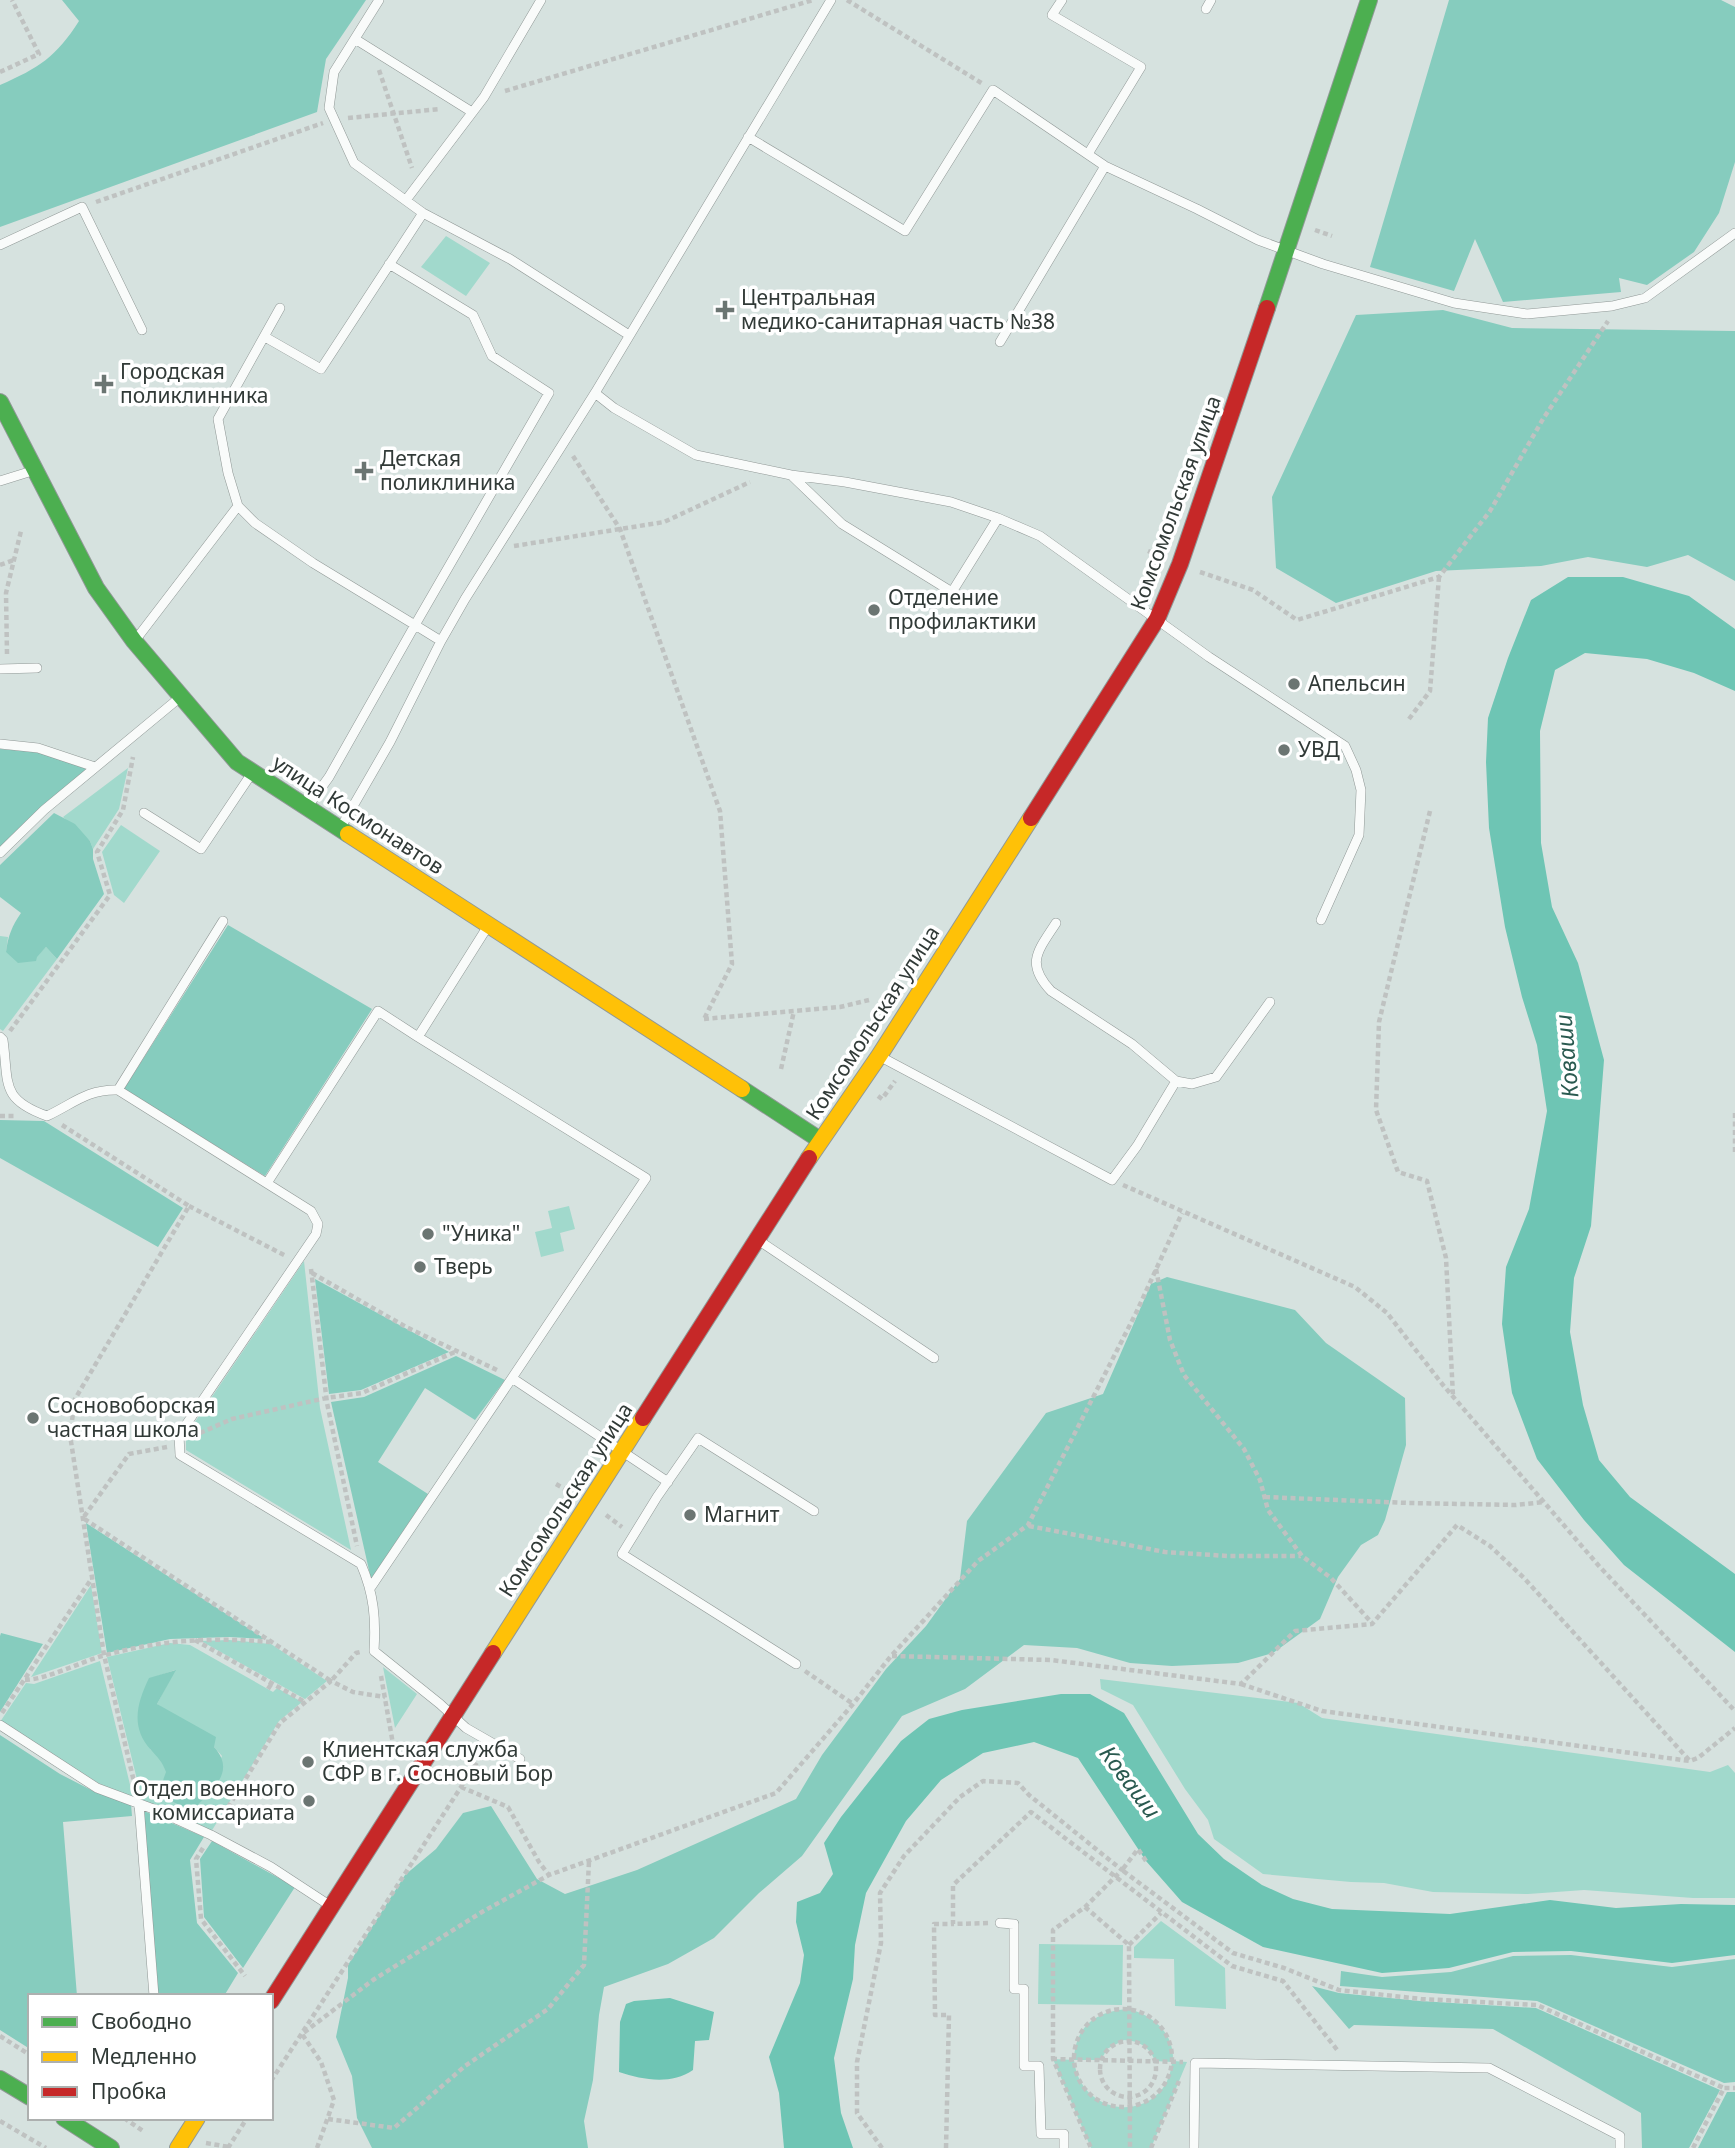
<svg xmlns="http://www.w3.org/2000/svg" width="1735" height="2148" viewBox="0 0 1735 2148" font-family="'Noto Sans',sans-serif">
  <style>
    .green { fill: #a1d9cc; fill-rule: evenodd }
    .forest { fill: #86ccbe }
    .water { fill: #6ec5b4 }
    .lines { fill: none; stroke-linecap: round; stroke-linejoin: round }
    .lane-casing { stroke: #909896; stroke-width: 10 }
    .fast-casing { stroke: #909896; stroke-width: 18 }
    .slow-casing { stroke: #909896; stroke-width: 18 }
    .jam-casing { stroke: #909896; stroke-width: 18 }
    .path { stroke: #bfc2c1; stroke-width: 4.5; stroke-dasharray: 5 3.5; stroke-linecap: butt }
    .lane { stroke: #f9fbfa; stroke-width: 9 }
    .fast { stroke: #4caf50; stroke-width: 16 }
    .slow { stroke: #ffc107; stroke-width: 16 }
    .jam { stroke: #c62828; stroke-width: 16 }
    .poi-dot { fill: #6b7572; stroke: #fff; stroke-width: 2.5 }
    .labels { text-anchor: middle; stroke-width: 7; stroke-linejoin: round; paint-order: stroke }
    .poi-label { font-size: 21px; fill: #313a37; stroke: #fff; text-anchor: start }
    .street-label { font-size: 21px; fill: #313a37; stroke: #fff }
    .water-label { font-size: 23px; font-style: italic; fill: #2a5a50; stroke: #fff }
  </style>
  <rect width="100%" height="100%" fill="#d6e2df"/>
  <path class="green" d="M446 236 490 263 466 296 421 267Z
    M128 768 119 809 93 849 90 841 63 817Z
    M121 825 160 851 124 903 114 895 102 852Z
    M0 936 8 937 6 952 36 957 46 947 57 959 3 1031 0 1029Z
    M569 1206 575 1229 560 1233 564 1251 541 1257 535 1232 552 1228 548 1211Z
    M304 1261 320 1408 351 1550 186 1450V1435Z
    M91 1585 102 1653 31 1677Z
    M229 1640 271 1644 327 1681 305 1699 201 1641Z
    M170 1643 190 1645 273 1692 277 1688 302 1702 279 1721 211 1832 142 1800 107 1657ZM175 1670 157 1704 214 1747 222 1756 204 1798 192 1811 162 1797V1783L167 1772 162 1759 150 1749 149 1679Z
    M100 1661 133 1797 100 1784 0 1722 26 1683 34 1684Z
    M383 1667 417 1694 395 1728Z
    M1100 1679 1298 1703 1322 1718 1710 1772 1728 1765 1735 1773V1898H1693L1584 1890 1528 1894 1433 1892 1384 1883 1351 1882 1263 1874 1214 1839 1208 1820 1185 1789 1133 1705 1101 1689Z
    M1161 1921 1225 1968 1226 2009 1175 2006 1174 1959 1134 1958V1947Z
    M1039 1944 1123 1945 1122 2005 1038 2004Z
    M1129 2009C1154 2016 1174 2033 1173 2061L1187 2062 1151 2148H1091L1053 2059 1074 2060C1075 2026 1096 2011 1129 2009ZM1124 2040C1139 2041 1149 2046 1155 2061L1172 2062C1167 2123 1081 2122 1074 2060H1101L1107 2049Z"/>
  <path class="forest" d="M62 0H366L326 59 317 112 0 227V85C39 68 56 57 79 21Z
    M1449 0H1721L1735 7V162L1719 213 1694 252 1647 285 1619 278 1621 292 1503 302 1475 239 1454 291 1370 267Z
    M1443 310 1512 328 1735 331V581L1688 555 1647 567 1588 557 1541 566 1436 571 1336 603 1276 568 1272 497 1356 315Z
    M0 749 37 752 87 769 38 810 0 847Z
    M54 813 75 824 90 841 93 849V859L104 894 57 959 46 947 37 957 36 961 18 963 6 952C8 936 12 926 21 913L0 897V865Z
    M228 925 372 1009 265 1176 124 1089Z
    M0 1120 44 1121 183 1208 158 1247 0 1158Z
    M1167 1277 1295 1310 1326 1343 1405 1398 1406 1445 1385 1520 1378 1535 1361 1545 1338 1577 1320 1619 1273 1653 1238 1663 1172 1666 1130 1663 1077 1648 1024 1645 965 1689 902 1716 802 1856 759 1893 714 1938 668 1964 604 1987 599 2015 593 2080 584 2121 588 2148H372L357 2118 352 2076 336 2037 348 1978V1965L405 1875 436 1849 463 1813 491 1806 537 1879 565 1894 637 1870 796 1799 822 1755 886 1669 926 1626 960 1579 967 1521 1046 1413 1103 1394 1151 1284Z
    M315 1279 449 1352 361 1390 329 1394Z
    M456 1356 505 1380 475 1420 425 1388 378 1462 428 1494 371 1579 331 1402 364 1397Z
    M86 1523 265 1639 229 1637 170 1639 107 1653Z
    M1 1633 43 1644 0 1712V1636Z
    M176 1670 157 1704 216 1737 214 1747C238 1773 209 1792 192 1811L162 1797V1783L166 1772C162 1761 158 1758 151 1750 130 1727 137 1703 149 1678Z
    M0 1735 60 1774 95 1792 131 1804 132 1816 63 1822 77 1996H30V2049L0 2030Z
    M144 1811 204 1837 190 1860 197 1923 238 1973 224 1996H156Z
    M212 1841 295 1887 243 1968 204 1917 200 1859Z
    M1571 1955 1672 1967 1735 1959V2082L1724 2083 1537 2001 1340 1986 1341 1971 1382 1977 1451 1972 1513 1956Z
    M1312 1986 1339 1993 1420 2001 1536 2008 1720 2090 1689 2148H1642L1641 2113 1493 2029 1354 2025 1349 2029Z
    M1727 2092H1735V2148H1698Z"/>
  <path class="water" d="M1568 577H1623L1689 596 1735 629V691L1694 673 1647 659 1585 653 1555 670 1540 731 1541 843 1552 907 1578 963 1604 1060 1591 1226 1574 1278 1570 1332 1583 1405 1599 1460 1630 1497 1735 1574V1652L1624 1565 1584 1520 1537 1459 1512 1393 1502 1324 1506 1267 1529 1209 1547 1111 1537 1045 1522 997 1505 927 1489 828 1486 762 1488 718 1508 658 1531 600Z
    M1061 1694H1090L1124 1713 1198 1834 1224 1859 1262 1885 1293 1899 1332 1909 1450 1914 1550 1900 1616 1908 1681 1904 1735 1905V1955L1672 1963 1571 1951 1513 1952 1449 1968 1382 1973 1263 1947 1182 1902 1146 1861 1078 1758 1034 1742 983 1753 941 1780 906 1821 866 1893 855 1945 853 1979 834 2058 841 2113 853 2148H784L779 2093 769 2057 800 1983 804 1955 796 1922 797 1902 820 1893 833 1874 824 1843 841 1817 901 1741 929 1719 962 1710Z
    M670 1998 714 2012 709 2040 695 2041 693 2070C671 2085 643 2080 619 2072L620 2022 626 2004 634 2001Z"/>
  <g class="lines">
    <defs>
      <path id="lane" d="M379 0 334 72 329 108 354 163 423 213 510 259 629 335
        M1062 0 1052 15 1141 67 1088 154
        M1206 9 1211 0
        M355 39 472 112
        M748 137 905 231 993 90 1105 166 1197 209 1258 240 1323 264 1454 303 1527 314 1612 306 1645 298 1735 233
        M406 200 484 97 541 0
        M0 245 82 207 142 330
        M389 264 473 315 492 356 549 393 415 625 441 641
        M280 308 218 419 228 473 238 506 255 523 313 563 415 625 329 777 308 806
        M265 337 321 369 423 213
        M1000 342 1105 166
        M595 393 614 408 696 455 791 475 845 482 951 502 998 518 1040 536 1209 657 1345 746 1356 770 1361 790 1359 835 1321 920
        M791 475 842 524 952 592 998 518
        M0 481 32 471
        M137 638 238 506
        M0 669 37 668
        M0 744 38 748 95 767
        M144 813 201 849 252 773
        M341 827 390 742 441 641 465 599 595 393 831 0
        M0 853 44 810 178 699
        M1056 923C1038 951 1025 963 1051 991L1132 1044 1176 1081 1192 1084 1216 1077 1270 1002
        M0 1037 3 1040C9 1084 0 1099 47 1116 73 1104 87 1089 118 1090L311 1211 318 1224 316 1234 179 1435 180 1455 361 1564C374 1594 376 1619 374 1651L440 1704 466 1728 520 1759
        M418 1037 646 1178 512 1378
        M881 1057 1112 1180 1137 1146 1176 1081
        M118 1090 223 921
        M267 1183 378 1011 418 1037 488 926
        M758 1240 934 1358
        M371 1587 512 1378 668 1482
        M796 1664 622 1554 657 1497 698 1438 814 1511
        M0 1725 97 1788 156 1810 211 1835 271 1867 329 1905
        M139 1804 154 1996
        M1000 1923 1014 1924V1989H1024V2066H1039L1041 2134H1064V2148
        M1194 2148 1195 2063 1489 2068 1620 2136V2148"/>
      <path id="fast" d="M1267 308 1369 0
        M0 402 96 588 134 641 237 762 348 834
        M742 1089 820 1140
        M0 2079 30 2097
        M64 2118 111 2148"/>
      <path id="slow" d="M348 834 742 1089
        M809 1158 879 1056 1031 818
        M493 1653 643 1418
        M178 2148 197 2118"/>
      <path id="jam" d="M1031 818 1157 619 1180 564 1267 308
        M643 1418 809 1158
        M271 2001 493 1653"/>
    </defs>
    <use href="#lane" class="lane-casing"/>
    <use href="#fast" class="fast-casing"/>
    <use href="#slow" class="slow-casing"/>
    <use href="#jam" class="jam-casing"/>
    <path class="path" d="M847 0 983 84
      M379 70 412 168
      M0 72 39 54 12 0
      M505 91 813 0
      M348 118 440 109
      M96 202 323 123
      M1315 230 1332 236
      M573 456 620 529 720 811 732 964 704 1019
      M514 546 664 522 750 482
      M1148 551 1160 556
      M0 565 14 560
      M1200 572 1253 590 1297 620 1439 577 1490 511 1543 419 1608 321
      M7 654 6 593 21 531
      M1409 719 1430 691 1439 577
      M1430 811 1379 1022 1376 1110 1398 1172 1427 1181 1446 1258 1453 1396
      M704 1019 840 1007 869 1000
      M10 1031 110 895 97 852 123 810 133 757
      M781 1069 794 1011
      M878 1096 882 1099 895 1081
      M1735 1113V1154
      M0 1116H14
      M62 1125 189 1206 75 1399 70 1435 104 1655 135 1786
      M1123 1185 1355 1287 1387 1313 1443 1385 1599 1566 1735 1711
      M189 1206 286 1256
      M311 1269 327 1403 357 1546
      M1156 1269 1170 1340 1184 1375 1244 1449 1260 1480 1268 1510 1302 1556 1331 1578 1372 1623
      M312 1273 406 1327 499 1371
      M200 1433 232 1419 326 1398 362 1393 457 1351
      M167 1447 129 1454 83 1518 331 1681 356 1653 360 1652
      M556 1484 570 1492
      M1265 1497 1409 1503 1516 1505 1544 1502
      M606 1515 622 1527
      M1029 1526 1165 1552 1228 1556H1301
      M195 1640 305 1702
      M892 1656 1051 1660 1241 1684 1295 1631 1372 1624 1457 1525 1490 1546 1524 1578 1690 1761
      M805 1671 853 1704
      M381 1676 393 1744
      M25 1680C48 1679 78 1663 102 1656 158 1640 212 1637 270 1642
      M1241 1684 1322 1711 1690 1761 1698 1758 1735 1728
      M268 1689 272 1683
      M2 1713 92 1578
      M461 1787 508 1807 539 1862 549 1875
      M219 1822 280 1723 331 1681 353 1692 385 1697
      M203 1848 196 1859 201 1919 245 1976
      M1146 1861 1138 1849 1122 1870 1233 1953 1284 1968 1339 1990 1421 1999 1537 2005 1724 2088
      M1085 1907 1129 1945 1130 2148
      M988 1923 953 1924V1885L1031 1812 1232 1966 1283 1981 1338 2051
      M1129 1945 1161 1913
      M1074 2058a49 49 0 1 1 98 0a49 49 0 1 1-98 0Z
      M0 2036 30 2055
      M1100 2069a28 28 0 1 1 56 0a28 28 0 1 1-56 0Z
      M1052 2059 1183 2062
      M271 2081 483 1753
      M124 2118 143 2131
      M328 2119 394 2128 465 2066 548 2009 584 1965 589 1861
      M0 2121 46 2148
      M206 2143 229 2147
      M228 2148 247 2118
      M317 2148 334 2100 321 2062 302 2034 373 1980 482 1912 549 1875 776 1793 853 1704 891 1656 978 1561 1028 1525 1136 1313 1182 1213
      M882 2148 857 2113V2062L881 1943 880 1893 904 1856 960 1797 983 1781 1018 1783 1029 1795 1122 1870 1085 1907 1053 1930V2059L1091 2148
      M946 2148 949 2015H935L934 1924H953
      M1151 2148 1179 2081
      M1693 2148 1724 2088H1735"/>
    <use href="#lane" class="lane"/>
    <use href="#fast" class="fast"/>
    <use href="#slow" class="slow"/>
    <use href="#jam" class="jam"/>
  </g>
  <g class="poi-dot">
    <path d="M721.5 299.5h7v7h7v7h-7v7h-7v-7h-7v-7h7z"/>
    <path d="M100.5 373.5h7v7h7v7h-7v7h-7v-7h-7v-7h7z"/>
    <path d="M360.5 460.5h7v7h7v7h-7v7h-7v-7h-7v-7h7z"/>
    <circle cx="874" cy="610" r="7"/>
    <circle cx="1294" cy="684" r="7"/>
    <circle cx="1284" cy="750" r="7"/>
    <circle cx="428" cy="1234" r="7"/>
    <circle cx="420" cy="1267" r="7"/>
    <circle cx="33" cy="1418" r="7"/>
    <circle cx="690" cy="1515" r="7"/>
    <circle cx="308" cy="1762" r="7"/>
    <circle cx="309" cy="1801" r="7"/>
  </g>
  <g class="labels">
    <g class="poi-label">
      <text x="741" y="305">Центральная<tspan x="741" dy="24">медико-санитарная часть №38</tspan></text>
      <text x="120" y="379">Городская<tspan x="120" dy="24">поликлинника</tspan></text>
      <text x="380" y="466">Детская<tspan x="380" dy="24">поликлиника</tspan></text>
      <text x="888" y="605">Отделение<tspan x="888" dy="24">профилактики</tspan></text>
      <text x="1308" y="691">Апельсин</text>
      <text x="1298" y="757">УВД</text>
      <text x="442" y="1241">"Уника"</text>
      <text x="434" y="1274">Тверь</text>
      <text x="47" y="1413">Сосновоборская<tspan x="47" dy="24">частная школа</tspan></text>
      <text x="704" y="1522">Магнит</text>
      <text x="322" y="1757">Клиентская служба<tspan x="322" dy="24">СФР в г. Сосновый Бор</tspan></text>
      <text x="295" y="1796" text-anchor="end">Отдел военного<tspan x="295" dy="24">комиссариата</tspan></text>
    </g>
    <g class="street-label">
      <text transform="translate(1176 503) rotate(-70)" y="7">Комсомольская улица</text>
      <text transform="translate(358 815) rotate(33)" y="7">улица Космонавтов</text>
      <text transform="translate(873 1023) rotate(-57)" y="7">Комсомольская улица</text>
      <text transform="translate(566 1500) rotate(-57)" y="7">Комсомольская улица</text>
    </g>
    <g class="water-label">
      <text transform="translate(1567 1056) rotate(-95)" y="8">Коваши</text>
      <text transform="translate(1130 1782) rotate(53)" y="8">Коваши</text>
    </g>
  </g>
  <rect x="28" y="1994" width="245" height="126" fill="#ffffff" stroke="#adb0af" stroke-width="2"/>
  <rect x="42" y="2017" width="35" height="10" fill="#4caf50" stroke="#adb0af" stroke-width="2"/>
  <text x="91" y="2029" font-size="21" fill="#313a37">Свободно</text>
  <rect x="42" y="2052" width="35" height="10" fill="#ffc107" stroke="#adb0af" stroke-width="2"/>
  <text x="91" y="2064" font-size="21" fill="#313a37">Медленно</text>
  <rect x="42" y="2087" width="35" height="10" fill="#c62828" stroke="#adb0af" stroke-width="2"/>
  <text x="91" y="2099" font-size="21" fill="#313a37">Пробка</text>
</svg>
